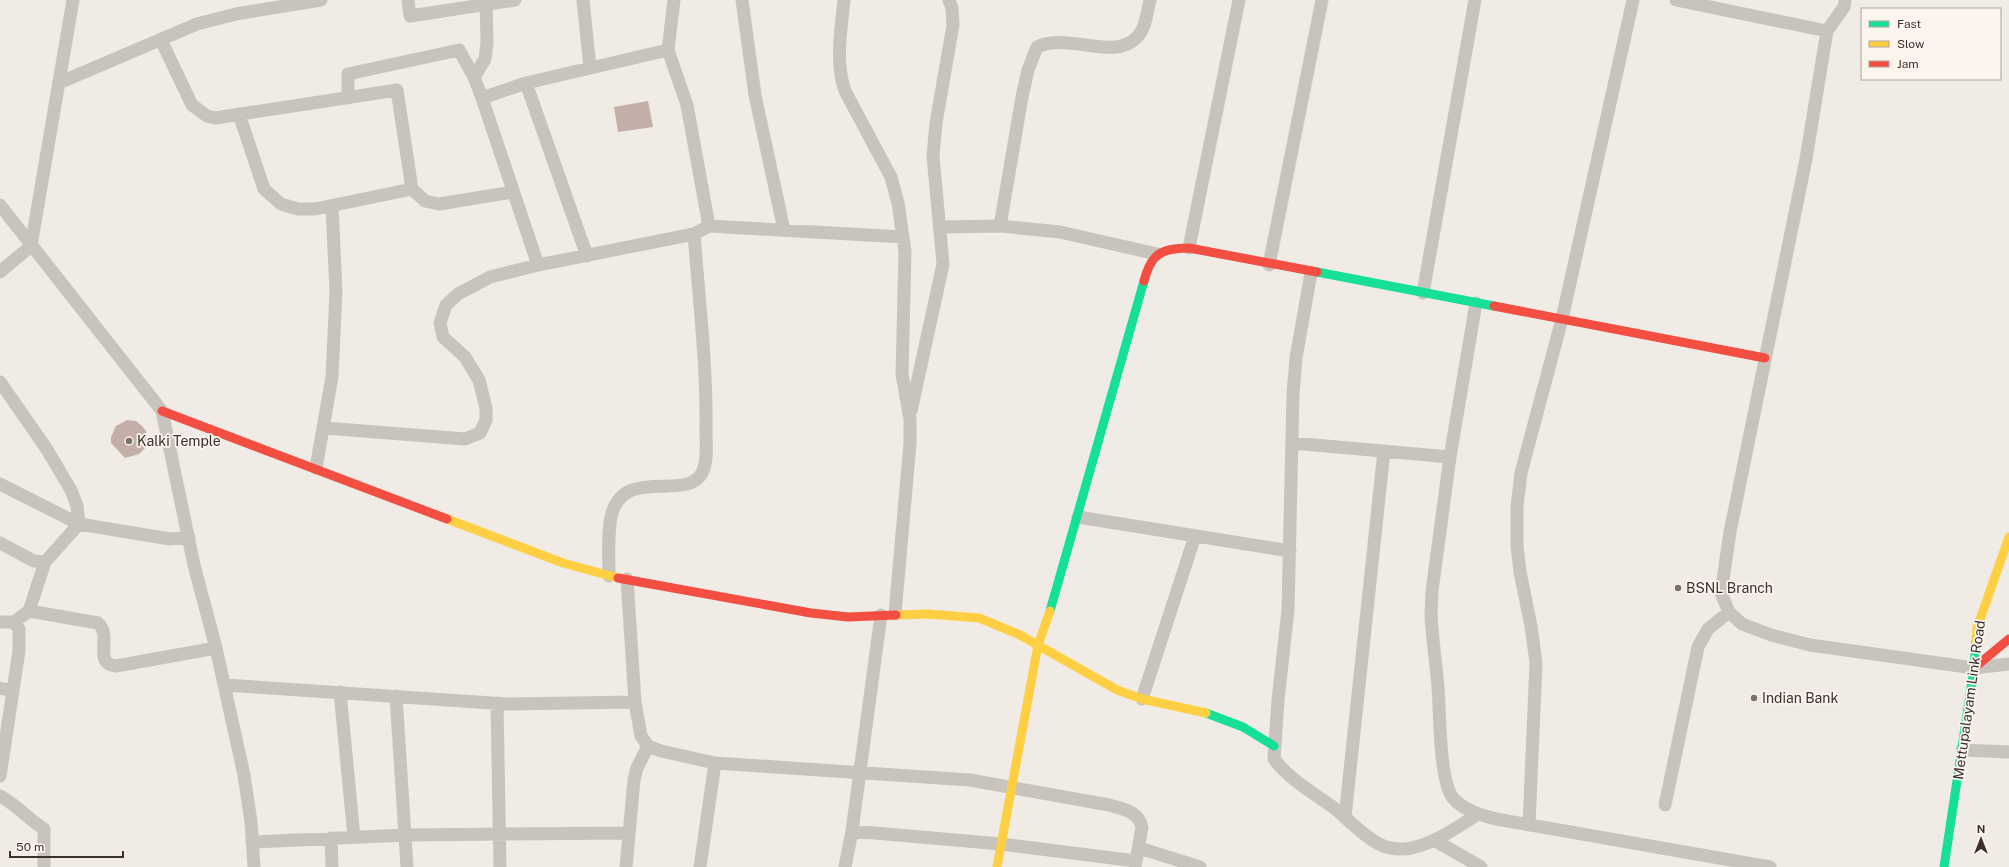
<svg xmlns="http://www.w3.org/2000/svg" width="2009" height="867" viewBox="0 0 2009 867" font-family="'Public Sans',sans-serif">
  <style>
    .building { fill: #c3afa7 }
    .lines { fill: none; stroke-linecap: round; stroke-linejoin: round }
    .street { stroke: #c9c3be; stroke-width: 13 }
    .fast { stroke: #16e098; stroke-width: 9 }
    .slow { stroke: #ffcf43; stroke-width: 9 }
    .jam { stroke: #f24e42; stroke-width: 9 }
    .poi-dot { fill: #7a716c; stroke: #fbf5ee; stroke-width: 1.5 }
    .labels { text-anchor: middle; stroke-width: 3.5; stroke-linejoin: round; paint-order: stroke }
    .poi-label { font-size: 14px; fill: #3b302b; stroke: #fbf5ee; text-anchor: start }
    .street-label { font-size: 14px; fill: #3b302b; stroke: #fbf5ee }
  </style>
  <rect width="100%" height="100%" fill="#f0ebe5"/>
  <path class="building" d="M648 101 653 127 618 132 614 107Z
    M127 420 136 421 142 426 146 431 148 445 139 454 125 458 111 443V437L116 426Z"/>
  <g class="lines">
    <path class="street" d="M408 0 410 16 515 0
      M583 0 590 68
      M674 0 668 50 687 105 709 226
      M742 0 755 95 784 230
      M844 0C841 30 835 62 845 91L891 177 898 203 905 252 902 374 910 419V443L895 614
      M1676 0 1827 31
      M1845 0 1844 7 1827 31 1806 159 1730 532 1721 593 1729 612 1742 624 1771 635 1810 645 1974 668 2009 664
      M161 40 192 105 207 116 215 118 397 90 412 189 425 201 439 204 513 192
      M474 77 485 59 487 43 486 0
      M61 82 197 24 236 14 321 0
      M526 83 587 256
      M348 98V74L459 50 474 77 482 98 538 265
      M482 98 526 83 668 50
      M239 114 264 189 281 204 298 209H315L412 189
      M0 205 162 411 194 565 216 648 244 775 251 822 254 867
      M1000 226 1022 97 1028 70 1037 47C1069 32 1114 62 1137 37 1146 28 1147 12 1150 0
      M941 227 1000 226 1060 232 1157 254
      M1189 248 1239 0
      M1269 265 1322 0
      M0 272 31 246 73 0
      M1311 273 1296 358 1293 394 1288 610 1278 700 1274 759C1289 779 1313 793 1333 807 1348 819 1368 841 1386 847 1416 857 1455 829 1478 814
      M1423 293 1475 0
      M1476 303 1450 457 1432 591 1431 614C1432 638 1436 662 1438 687 1440 711 1439 780 1453 798 1463 810 1481 815 1496 819L1770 867
      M0 382 46 448 71 490 77 506 79 524
      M911 411 943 264 933 156 936 123 953 25 952 8 949 0
      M325 428 465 439 480 433 486 420V408L479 380 465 357 443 337 440 323 446 305 458 294 490 277 538 265 694 234 709 226 903 237
      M1292 443 1450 457
      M316 468 332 377 336 291 332 206
      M0 484 79 524
      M1078 517 1290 551
      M0 543 34 561 45 562 79 524 170 539 189 537
      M609 576C609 556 607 532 612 513 626 466 686 502 702 473 708 462 706 444 706 431 707 365 699 300 694 234
      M627 579 635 702 641 736 648 746 661 751 715 763 970 780 1109 805C1123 809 1138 811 1142 827L1135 867
      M29 611 98 623C113 637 92 663 116 666L216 648
      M0 622H14L29 611 45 562
      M225 685 507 704 635 702
      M0 688 13 691
      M340 692 354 837
      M396 696 407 867
      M1142 699 1195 536
      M497 703 500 867
      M1962 750 2009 752
      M0 776 19 651V629L14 622
      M0 796C18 806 27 818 44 829V867
      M1665 805 1698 647 1708 629 1729 612
      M1345 817 1384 451
      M1529 825 1536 663 1531 626 1520 572 1517 546V506L1521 473 1562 319 1633 0
      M852 831 1001 844 1136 861
      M331 838 332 867
      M1434 840 1481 867
      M252 842 405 835 628 833
      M1139 848 1200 867
      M626 867 634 780 637 768 648 746
      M700 867 715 763
      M845 867 852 831 881 615"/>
    <path class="fast" d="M1317 272 1494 306
      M1050 611 1144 281
      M1206 713 1243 727 1274 746
      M1944 867 1974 668 1976 641"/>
    <path class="slow" d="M447 519 563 563 618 578
      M896 615 928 614 979 618 1020 635 1117 690 1142 699 1206 713
      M1976 641 1977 628 2009 537
      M997 867 1038 645 1050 611"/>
    <path class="jam" d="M1144 281C1151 254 1161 248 1189 248L1317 272
      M1494 306 1765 358
      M162 411 447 519
      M618 578 811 613 848 617 896 615
      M1974 668 2009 639"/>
  </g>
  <g class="poi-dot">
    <circle cx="129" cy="441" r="4"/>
    <circle cx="1678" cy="588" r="4"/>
    <circle cx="1754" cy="698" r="4"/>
  </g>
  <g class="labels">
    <g class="poi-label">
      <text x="137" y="446">Kalki Temple</text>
      <text x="1686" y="593">BSNL Branch</text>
      <text x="1762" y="703">Indian Bank</text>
    </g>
    <g class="street-label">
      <text transform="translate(1969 700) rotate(-82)" y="5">Mettupalayam Link Road</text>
    </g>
  </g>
  <rect x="1861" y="8" width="140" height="72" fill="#fbf5ee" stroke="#aea6a0"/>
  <rect x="1869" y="21" width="20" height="6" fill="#16e098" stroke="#aea6a0"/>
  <text x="1897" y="28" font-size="12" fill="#3b302b">Fast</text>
  <rect x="1869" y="41" width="20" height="6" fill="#ffcf43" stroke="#aea6a0"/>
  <text x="1897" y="48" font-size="12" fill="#3b302b">Slow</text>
  <rect x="1869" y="61" width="20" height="6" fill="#f24e42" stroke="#aea6a0"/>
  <text x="1897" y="68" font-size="12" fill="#3b302b">Jam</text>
  <g transform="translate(1981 839)" stroke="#fbf5ee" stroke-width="3" paint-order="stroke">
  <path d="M0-3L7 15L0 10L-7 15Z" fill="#3b302b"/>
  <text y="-6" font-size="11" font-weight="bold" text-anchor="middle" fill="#3b302b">N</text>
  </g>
  <path d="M10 851v6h113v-6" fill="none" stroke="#3b302b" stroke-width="2"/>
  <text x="16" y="851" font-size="12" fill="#3b302b" stroke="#fbf5ee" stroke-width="3" paint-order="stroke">50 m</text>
</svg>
